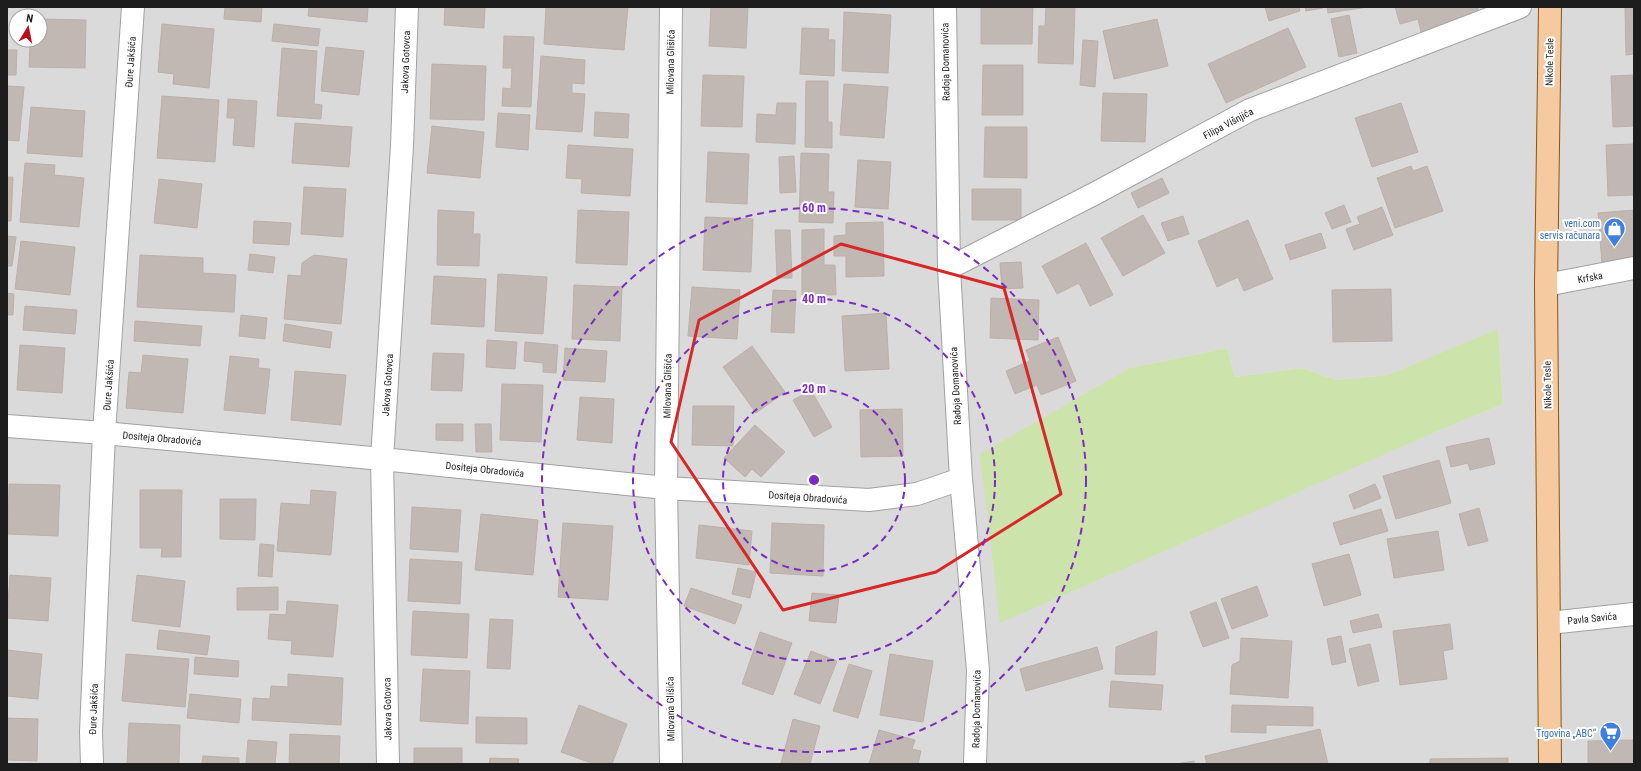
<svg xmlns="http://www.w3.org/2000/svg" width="1641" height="771" viewBox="0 0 1641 771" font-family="'Roboto Condensed',sans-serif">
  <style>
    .residential { fill: #dbdada; fill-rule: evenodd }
    .grass { fill: #cce4ac }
    .building { fill: #c1b8b3; stroke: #beafa7 }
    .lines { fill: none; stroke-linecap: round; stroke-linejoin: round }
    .minor-casing { stroke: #a1a1a1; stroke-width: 24 }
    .major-casing { stroke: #8b560b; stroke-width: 24 }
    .minor { stroke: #fff; stroke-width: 22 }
    .major { stroke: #f5caa1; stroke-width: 22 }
    .marked { fill: none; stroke: #d62828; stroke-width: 3; stroke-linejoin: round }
    .ring { fill: none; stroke: #7b2cbf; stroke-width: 2; stroke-dasharray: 7 5 }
    .labels { text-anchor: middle; stroke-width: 4; stroke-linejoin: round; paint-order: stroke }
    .street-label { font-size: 10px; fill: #1d1d1d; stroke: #fff }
    .shop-label { font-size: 10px; fill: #366cbe; stroke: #fff; text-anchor: end }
    .centre { fill: #7b2cbf; stroke: #fff; stroke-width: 2 }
    .ring-label { font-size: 12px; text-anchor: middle; font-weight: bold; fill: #7b2cbf; stroke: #fff; stroke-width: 4; stroke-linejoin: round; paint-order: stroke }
  </style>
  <rect width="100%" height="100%" fill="#ede9e3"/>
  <path class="residential" d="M7 7H1634V764H7ZM16 16H40V40H16ZM1498 330 1503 404 1433 433 1130 368 1227 348 1235 377 1302 368 1336 380 1388 375Z"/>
  <path class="grass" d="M1498 329 1503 404 1433 433 1000 623 980 454 1130 368 1227 348 1235 377 1302 368 1336 380 1388 375Z"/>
  <path class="building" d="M225 7H262L261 22 224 19Z
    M309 7H368L367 22 308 16Z
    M445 7H485L484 28 444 25Z
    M546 7H628L624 50 544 44Z
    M711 7H748L746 48 709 46Z
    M981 7H1033L1032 44H981Z
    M1046 7H1075L1073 64 1038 63 1039 26H1045Z
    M1265 7H1299L1300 11 1269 21Z
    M1305 7H1323V8L1306 11Z
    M1327 7H1368L1328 13Z
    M1395 7H1477L1480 16 1421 32 1418 19 1400 24Z
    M1625 7H1634V54L1626 55Z
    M844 12 891 15 888 73 842 71Z
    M1349 15 1357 53 1339 57 1331 19Z
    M40 19 86 20 85 68 29 67 30 46H21V40H40Z
    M1157 19 1168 66 1114 79 1103 31Z
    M162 24 214 29 209 88 173 84 174 74 158 72Z
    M274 24 320 29 318 46 272 41Z
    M802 28 829 29 828 40H835L834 76 800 74Z
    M1288 28 1306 67 1226 103 1208 64Z
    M504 36 534 37 531 107 502 106 503 88 511 89 512 68H503Z
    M1083 40 1098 41 1095 87 1080 85Z
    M326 47 364 51 359 95 321 91Z
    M282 48 317 51 314 104 322 105 321 119 277 116Z
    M7 50H17L16 75H7Z
    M541 56 585 60 584 84 572 83V93L585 94 582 132 536 129Z
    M432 64 486 66 484 120 430 119Z
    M983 65H1023V115H982Z
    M703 75 744 76 742 127 701 126Z
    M1634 75V126L1613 127 1611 76Z
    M806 81H828V122H832V148L805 147Z
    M844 84 888 87 884 138 840 135Z
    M7 86 24 87 19 141 7 140Z
    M1103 93 1147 94 1145 142 1101 141Z
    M162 96 219 100 215 162 157 158Z
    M228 99 257 101 254 147 233 145 235 118H227Z
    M777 103H796L795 144 756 142 757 114 776 115Z
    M1401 103 1418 152 1372 167 1355 118Z
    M31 107 85 111 82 157 27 153Z
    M595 112 629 114 628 138 594 136Z
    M498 113 530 115 528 150 496 147Z
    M295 123 352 127 349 167 292 163Z
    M432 126 484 132 480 178 427 173Z
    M985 127H1027V178L984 177Z
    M1634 144V195L1608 196 1606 145Z
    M568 145 633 149 630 196 581 193 582 179 566 178Z
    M708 152 749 154 747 204 706 202Z
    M801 153 829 154 828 192H834L833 223 799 222Z
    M794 156 796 192 780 193 779 157Z
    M858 160 891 162 888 209 855 207Z
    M25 163 55 165 54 175 84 178 79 227 20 222Z
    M1411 166 1413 171 1427 166 1443 211 1395 228 1377 178Z
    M7 177H13L11 221H7Z
    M1162 178 1169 193 1138 208 1131 193Z
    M159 179 202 184 197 228 154 223Z
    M304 187 346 189 343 237 301 234Z
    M972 189H1021V220H972Z
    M1344 205 1351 222 1332 229 1325 213Z
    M1382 207 1393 235 1354 250 1346 229 1360 224 1357 217Z
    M438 210 474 212 473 234H480L479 266 437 265Z
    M578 210 629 212 627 265 576 263Z
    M1634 210V262L1602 264 1598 213Z
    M1143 215 1165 253 1123 276 1101 238Z
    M1183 216 1189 234 1168 241 1161 223Z
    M705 217 753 219 751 272 703 270Z
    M1248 220 1273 279 1244 291 1238 277 1217 287 1198 241Z
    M254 221 291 223 289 245 253 243Z
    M883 222 884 276 846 277V256H834V236L846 235V223Z
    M824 229V265H835L836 295H802V230Z
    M775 230H790L792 278H777Z
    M1321 233 1326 248 1290 260 1285 245Z
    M7 236 16 237 12 266H7Z
    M21 241 75 247 70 295 15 289Z
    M1086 243 1113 295 1090 306 1079 283 1057 294 1042 266Z
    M250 254 275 257 273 273 248 270Z
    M140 255 203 258V273L236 275 234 312 137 307Z
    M314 255 347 259 341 324 284 319 288 275 301 276 302 263Z
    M1021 262 1023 288 1002 289 1000 263Z
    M498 274 547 277 543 334 495 331Z
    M434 276 486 279 484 327 431 324Z
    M574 285 622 287 620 341 572 339Z
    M692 287 740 290 737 339 688 336Z
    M1391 289 1392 341 1333 342 1332 290Z
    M773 290 796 291 794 333 771 332Z
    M7 293 14 294 13 315H7Z
    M991 298 1039 300 1038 340 990 338Z
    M25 306 77 310 75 334 23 330Z
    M886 313 889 369 845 371 842 316Z
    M241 315 267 318 265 339 239 336Z
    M135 321 202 326 200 346 134 341Z
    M285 324 332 332 330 348 283 341Z
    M1058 337 1076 381 1041 395 1037 385 1015 394 1006 371 1030 361 1026 350Z
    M487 340 517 342 515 369 486 367Z
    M525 342 558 345 556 373 543 372V363L524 361Z
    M20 345 65 348 62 393 17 390Z
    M752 346 785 392 756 413 723 367Z
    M565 348 607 351 605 382 563 380Z
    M433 353 464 354 462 391 431 390Z
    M143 355 188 359 183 413 126 408 129 372 141 373Z
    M230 356 259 359 258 368 270 369 265 414 224 410Z
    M295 371 346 375 341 425 291 420Z
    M502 384 543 385 541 442 500 440Z
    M811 390 832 427 814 437 793 400Z
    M580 397 614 399 612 443 577 440Z
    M693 406H734L733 446 692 445Z
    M902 409 903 456 861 457 860 410Z
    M436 424H463V441L436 440Z
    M475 424H491L492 452H476Z
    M755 425 785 452 761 477 752 469 745 477 724 458Z
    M1489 438 1495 464 1470 470 1468 463 1451 467 1446 447Z
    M1439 460 1451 503 1396 519 1383 476Z
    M9 484 60 485 58 536 8 534Z
    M1375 484 1381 498 1354 509 1349 495Z
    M140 490H182L181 557H161L162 548H140Z
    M311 490 336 492 331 555 277 551 281 503 310 505Z
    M220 499H256L255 540 220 539Z
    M412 507 461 510 458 552 410 549Z
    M1479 508 1488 541 1468 546 1459 514Z
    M1381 509 1388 531 1340 545 1333 523Z
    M481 514 538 520 533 575 475 570Z
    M563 523 613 526 608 600 558 597Z
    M772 523 824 525 823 576 770 573Z
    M699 525 752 531 749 565 696 558Z
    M1438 531 1444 570 1394 578 1387 539Z
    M260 544 274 545 272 577 258 576Z
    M1349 554 1361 595 1324 606 1312 564Z
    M410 559 462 562 460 604 408 601Z
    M738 568 756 572 750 598 732 594Z
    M10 575 51 578 48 621 7 618Z
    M137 575 185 581 180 627 132 621Z
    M1257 586 1268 616 1232 629 1221 599Z
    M278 587V610H237V588Z
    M691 588 742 605 735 624 684 606Z
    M812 593 839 595 836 623 809 621Z
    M287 601 338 605 333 657 291 654 292 641 268 639 270 614 286 615Z
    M1216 602 1229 638 1203 647 1190 612Z
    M413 611 469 614 467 658 411 655Z
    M1378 614 1382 627 1353 633 1350 621Z
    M490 619 513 620 510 669 487 668Z
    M1450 624 1453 649 1443 651 1447 679 1400 685 1393 631Z
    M159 630 210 636 207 655 157 649Z
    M1157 631 1155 675 1115 674 1116 647Z
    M760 632 792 643 773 695 742 684Z
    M1341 636 1346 662 1332 665 1327 639Z
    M1241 638 1292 641 1288 698 1230 694 1232 665 1240 661Z
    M1370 644 1379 681 1358 686 1349 649Z
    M1097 647 1103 669 1026 691 1020 669Z
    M7 650 42 654 38 699 7 696Z
    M811 651 837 661 820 704 794 694Z
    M126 654 189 659 185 707 122 701Z
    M890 654 933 661 923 722 880 715Z
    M195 657 239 661 238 677 194 674Z
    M849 664 872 671 858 718 833 711Z
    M423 669 470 671 468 724 420 721Z
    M288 674 343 678 341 725 252 720 253 698 270 699 271 686 288 687Z
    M1111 681 1163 685 1161 710 1109 707Z
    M190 694 241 699 239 723 187 718Z
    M579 705 627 724 612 764H594L561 752Z
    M1232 705 1313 707V726L1266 725V733L1231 732Z
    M476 717 527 718V744L476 743Z
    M7 718 38 719 37 761 7 760Z
    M793 719 820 726 810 764 781 763Z
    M129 723 180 725 179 764H127Z
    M1320 729 1328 764H1207L1205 756Z
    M879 730 915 740 912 749 921 751 918 764H869Z
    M290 734 340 736 339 764H289Z
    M248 740 277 742 275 764H246Z
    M1634 740V764H1588V741Z
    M414 748H462V764H414Z
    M203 756 239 758V764H202Z
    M490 758 519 759 518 764H489Z
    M1508 758V764H1430V759Z
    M1194 761V764H1176Z"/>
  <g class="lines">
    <defs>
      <path id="minor" d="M945 7 949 268 961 479 978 670 975 764
        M949 268 1094 194 1250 110 1520 7
        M1546 285 1634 268
        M7 426 104 433 382 459 666 488 869 500 917 494 961 479
        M1549 623 1634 614
        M92 764 91 732 104 433 133 7
        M388 764 382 459 402 146 407 7
        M671 764 666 488 671 7"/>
      <path id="major" d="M1550 7 1546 285 1550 764"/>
    </defs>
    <use href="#minor" class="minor-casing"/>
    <use href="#major" class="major-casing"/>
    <use href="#minor" class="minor"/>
    <use href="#major" class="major"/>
  </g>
  <path class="marked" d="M841 244 1004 288 1061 494 936 572 783 610 671 442 699 320Z"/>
  <g class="ring">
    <circle cx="814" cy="480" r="91"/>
    <circle cx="814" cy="480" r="181"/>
    <circle cx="814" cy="480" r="272"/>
  </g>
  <defs>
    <symbol id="shop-pin" viewBox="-11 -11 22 30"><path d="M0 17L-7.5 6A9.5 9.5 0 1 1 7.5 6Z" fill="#3f7fe0" stroke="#fff"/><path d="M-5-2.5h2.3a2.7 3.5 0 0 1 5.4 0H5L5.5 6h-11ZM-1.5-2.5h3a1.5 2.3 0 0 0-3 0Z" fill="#fff"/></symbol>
    <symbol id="supermarket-pin" viewBox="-11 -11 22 30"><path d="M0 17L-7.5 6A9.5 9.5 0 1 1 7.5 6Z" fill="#3f7fe0" stroke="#fff"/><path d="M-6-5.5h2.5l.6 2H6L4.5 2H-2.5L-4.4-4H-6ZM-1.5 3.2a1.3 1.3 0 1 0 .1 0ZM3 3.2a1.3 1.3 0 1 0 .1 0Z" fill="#fff"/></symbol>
  </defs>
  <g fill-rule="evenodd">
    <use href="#shop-pin" x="1602" y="216" width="25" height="34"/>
    <use href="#supermarket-pin" x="1598" y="720" width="25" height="34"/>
  </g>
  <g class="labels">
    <g class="street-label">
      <text transform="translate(130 62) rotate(-86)" y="4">Đure Jakšića</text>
      <text transform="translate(405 62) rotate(-88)" y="4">Jakova Gotovca</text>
      <text transform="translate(670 62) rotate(-89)" y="4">Milovana Glišića</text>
      <text transform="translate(945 62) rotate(-91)" y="4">Radoja Domanovića</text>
      <text transform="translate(1549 62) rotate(-89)" y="4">Nikole Tesle</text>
      <text transform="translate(1228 123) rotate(-28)" y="4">Filipa Višnjića</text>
      <text transform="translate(1590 277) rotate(-11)" y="4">Krfska</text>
      <text transform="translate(108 385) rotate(-86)" y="4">Đure Jakšića</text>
      <text transform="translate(387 385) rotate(-86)" y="4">Jakova Gotovca</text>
      <text transform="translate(1547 385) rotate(-91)" y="4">Nikole Tesle</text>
      <text transform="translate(667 386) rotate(-89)" y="4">Milovana Glišića</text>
      <text transform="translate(955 386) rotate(-93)" y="4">Radoja Domanovića</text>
      <text transform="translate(162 438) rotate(5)" y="4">Dositeja Obradovića</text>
      <text transform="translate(485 469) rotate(6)" y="4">Dositeja Obradovića</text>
      <text transform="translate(808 497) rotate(4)" y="4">Dositeja Obradovića</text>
      <text transform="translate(1592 618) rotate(-6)" y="4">Pavla Savića</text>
      <text transform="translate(93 709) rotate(-88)" y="4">Đure Jakšića</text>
      <text transform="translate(387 709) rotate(-91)" y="4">Jakova Gotovca</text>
      <text transform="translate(670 709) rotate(-91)" y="4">Milovana Glišića</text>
      <text transform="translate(976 709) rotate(-89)" y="4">Radoja Domanovića</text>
    </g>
    <g class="shop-label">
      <text x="1600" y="227">veni.com<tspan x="1600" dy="12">servis računara</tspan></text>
      <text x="1596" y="737">Trgovina „ABC“</text>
    </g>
  </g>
  <circle cx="814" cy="480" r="6" class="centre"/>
  <g class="ring-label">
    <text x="814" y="212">60 m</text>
    <text x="814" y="303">40 m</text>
    <text x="814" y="393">20 m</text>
  </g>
  <rect width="1641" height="771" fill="none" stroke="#1d1d1d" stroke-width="16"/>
  <g transform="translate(28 28) rotate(10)"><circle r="19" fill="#ffffff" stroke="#a5a5a5"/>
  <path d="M0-3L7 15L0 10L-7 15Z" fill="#bb0e1c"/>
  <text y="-6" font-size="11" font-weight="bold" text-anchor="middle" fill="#1d1d1d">N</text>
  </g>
</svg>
